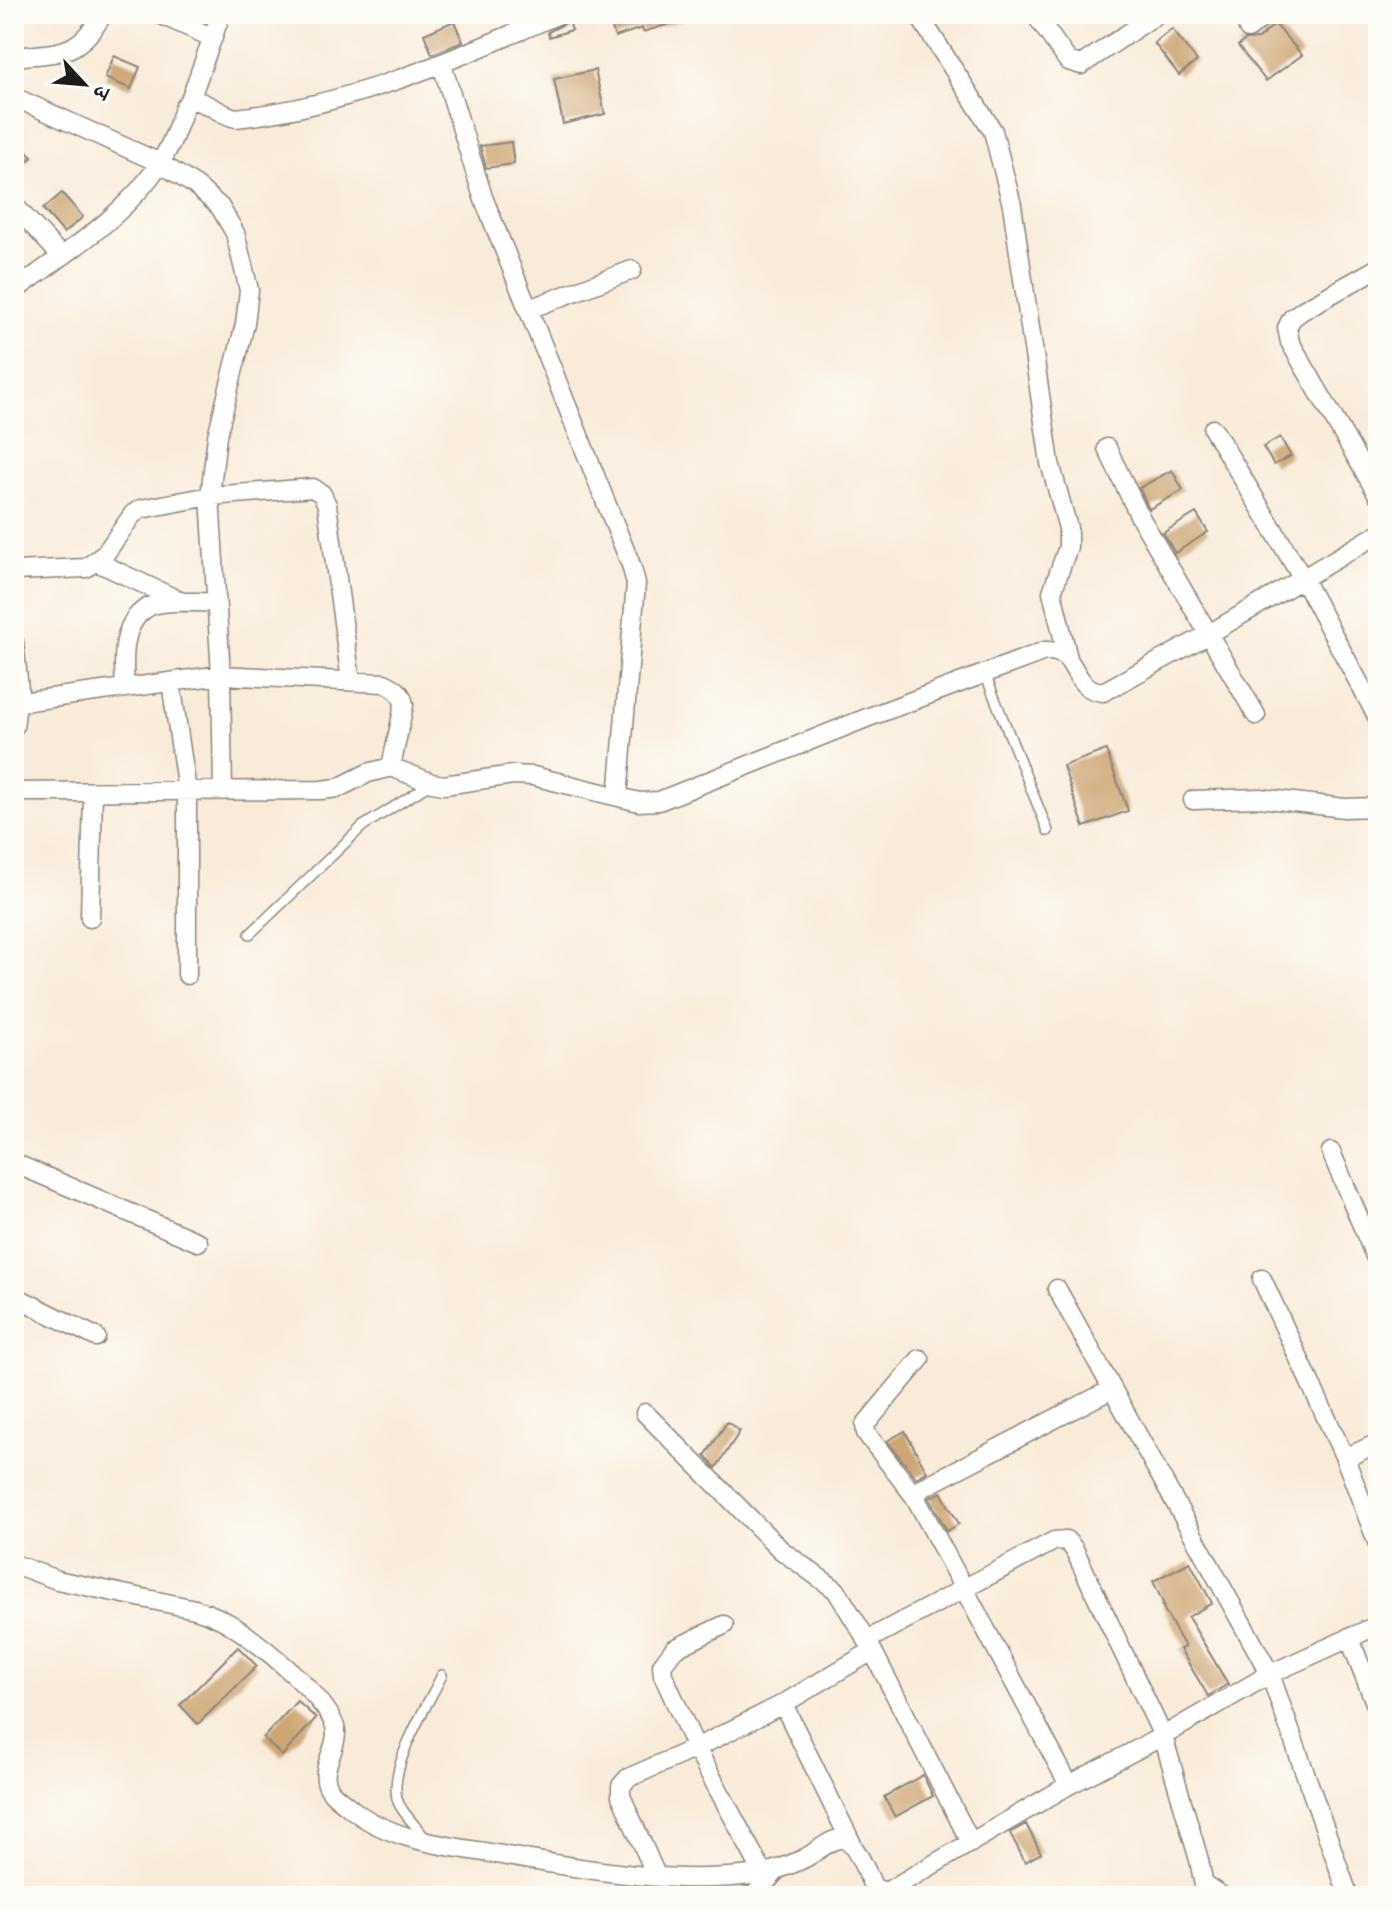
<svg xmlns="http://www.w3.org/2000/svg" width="1392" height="1910" viewBox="0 0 1392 1910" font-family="'IM FELL English','Noto Serif Devanagari',serif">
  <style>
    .building { fill: #cea574 }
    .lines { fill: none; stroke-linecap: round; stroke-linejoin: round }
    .lane-casing { stroke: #8a847a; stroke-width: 12 }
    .street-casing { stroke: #8a847a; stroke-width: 21 }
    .lane { stroke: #fff; stroke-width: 9 }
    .street { stroke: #fff; stroke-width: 18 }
  </style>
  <rect width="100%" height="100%" fill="#fdfcf7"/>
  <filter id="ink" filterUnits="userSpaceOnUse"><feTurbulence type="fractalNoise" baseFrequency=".0125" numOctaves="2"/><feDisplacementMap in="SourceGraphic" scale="16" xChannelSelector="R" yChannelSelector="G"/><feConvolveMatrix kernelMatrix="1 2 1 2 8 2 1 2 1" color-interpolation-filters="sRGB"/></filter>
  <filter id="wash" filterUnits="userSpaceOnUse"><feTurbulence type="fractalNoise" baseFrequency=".006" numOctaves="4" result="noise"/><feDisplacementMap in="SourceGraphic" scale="32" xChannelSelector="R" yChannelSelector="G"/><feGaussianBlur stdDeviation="1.8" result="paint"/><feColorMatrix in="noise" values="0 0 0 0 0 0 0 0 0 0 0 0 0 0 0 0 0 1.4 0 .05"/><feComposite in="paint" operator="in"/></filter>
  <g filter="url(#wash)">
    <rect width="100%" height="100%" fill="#f9ebd9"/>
    <g id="blocks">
      <path class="building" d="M607 14H689L690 18 643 32 642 28 615 37Z
        M454 21 463 42 432 54 424 34Z
        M569 21 572 30 549 37 548 32Z
        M1275 24 1302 55 1266 81 1238 46 1245 40 1258 39Z
        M1172 29 1197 61 1179 75 1154 43Z
        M114 56 140 67 131 89 105 78Z
        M595 70 605 114 563 124 554 79Z
        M14 135 32 157 14 172Z
        M511 142 514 164 486 168 480 146Z
        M62 193 83 217 64 233 43 209Z
        M1280 437 1291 456 1274 465 1263 447Z
        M1172 470 1183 490 1149 509 1139 488Z
        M1196 513 1208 532 1175 553 1163 533Z
        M1106 750 1128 811 1084 827 1063 766Z
        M727 1422 740 1431 716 1468 705 1456Z
        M905 1431 927 1472 916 1478 887 1441Z
        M941 1492 959 1524 947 1531 929 1498Z
        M1190 1562 1212 1603 1188 1617 1228 1684 1208 1696 1180 1649 1185 1647 1162 1606 1164 1605 1153 1581Z
        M238 1647 257 1666 198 1724 180 1705Z
        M297 1701 316 1718 282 1756 263 1738Z
        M923 1775 933 1796 895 1817 884 1797Z
        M1026 1824 1041 1853 1025 1862 1010 1833Z"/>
    </g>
  </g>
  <g filter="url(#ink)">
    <use href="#blocks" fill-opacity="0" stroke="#8a847a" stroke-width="2"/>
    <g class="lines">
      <defs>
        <path id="lane" d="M985 674 1048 831
          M250 934 363 826 432 783
          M426 1839C418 1828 405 1816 399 1804 384 1772 428 1705 442 1675"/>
        <path id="street" d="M159 14 213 38
          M918 14 993 131 1012 205 1050 463 1068 528V547L1052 592 1068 658
          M1035 14 1068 61 1081 65 1157 14
          M1248 29 1267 14
          M14 57C60 52 77 57 103 14
          M442 65 483 197 631 565 636 583 618 797
          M14 97 160 163 196 186 220 207 235 233 249 290 245 324 217 436 210 496 221 675 223 791
          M190 100 221 14
          M14 205 61 256
          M1378 268 1303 310 1292 318 1287 328 1290 342 1378 495
          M14 291C65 253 124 218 160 163 171 146 178 126 185 106L190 100C206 100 220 115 236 118 350 106 455 59 559 14
          M529 309 632 270
          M1213 429 1303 579 1378 718
          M1107 448 1140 517 1256 715
          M97 562 182 602
          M14 571 86 568 105 554 133 514 141 509 210 496 313 488 322 494 327 505 351 681
          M14 642 19 689 14 727
          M171 682 187 791V975
          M125 688C123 660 120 618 153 605 171 599 197 603 216 602
          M14 703 221 675 384 683C395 688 402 692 404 705L391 767
          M14 792 321 790 338 788 368 773 391 767 432 783 444 785 513 775 533 776 639 802 659 801 869 717 1045 651C1081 649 1068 689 1103 692L1209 634 1378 534
          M1193 800 1260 798 1344 808 1378 807
          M90 918 93 792
          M1331 1152 1378 1263
          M14 1163 198 1242
          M1262 1279 1345 1458 1378 1544
          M1057 1289 1270 1674 1348 1894
          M14 1296 96 1337
          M645 1413 781 1550 836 1590 867 1640 971 1843
          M1345 1458 1378 1443
          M915 1497 866 1433 865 1425 920 1359
          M14 1564 57 1580 195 1609C208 1613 221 1618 233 1626 259 1643 334 1702 336 1732 337 1751 317 1771 330 1790 334 1796 342 1801 348 1806 391 1843 453 1846 507 1856 587 1870 678 1886 759 1874 774 1871 791 1865 805 1858 816 1853 830 1838 842 1839 855 1840 868 1876 874 1888L886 1892 1069 1785 1163 1736 1270 1674 1378 1625
          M724 1625 674 1649 662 1665 663 1675 696 1748 763 1873
          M1349 1637 1378 1710
          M867 1640 1054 1541 1066 1540 1074 1549 1163 1736 1199 1860 1206 1896
          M783 1704 852 1844
          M1069 1785 915 1497 922 1488 1112 1389
          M656 1875 621 1796V1786L628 1778 696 1748 783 1704 872 1651
          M1205 1885 1222 1896
          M753 1896 778 1869"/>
      </defs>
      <use href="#lane" class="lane-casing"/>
      <use href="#street" class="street-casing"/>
      <use href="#lane" class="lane"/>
      <use href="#street" class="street"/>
    </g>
  </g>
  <rect width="1392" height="1910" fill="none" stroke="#fdfcf7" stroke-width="48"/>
  <g transform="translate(84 84) rotate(116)" stroke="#fdfcf7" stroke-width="6" paint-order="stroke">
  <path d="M0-6L14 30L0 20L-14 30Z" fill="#1c1c1c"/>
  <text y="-12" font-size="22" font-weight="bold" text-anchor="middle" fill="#1c1c1c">उ</text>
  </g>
</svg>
